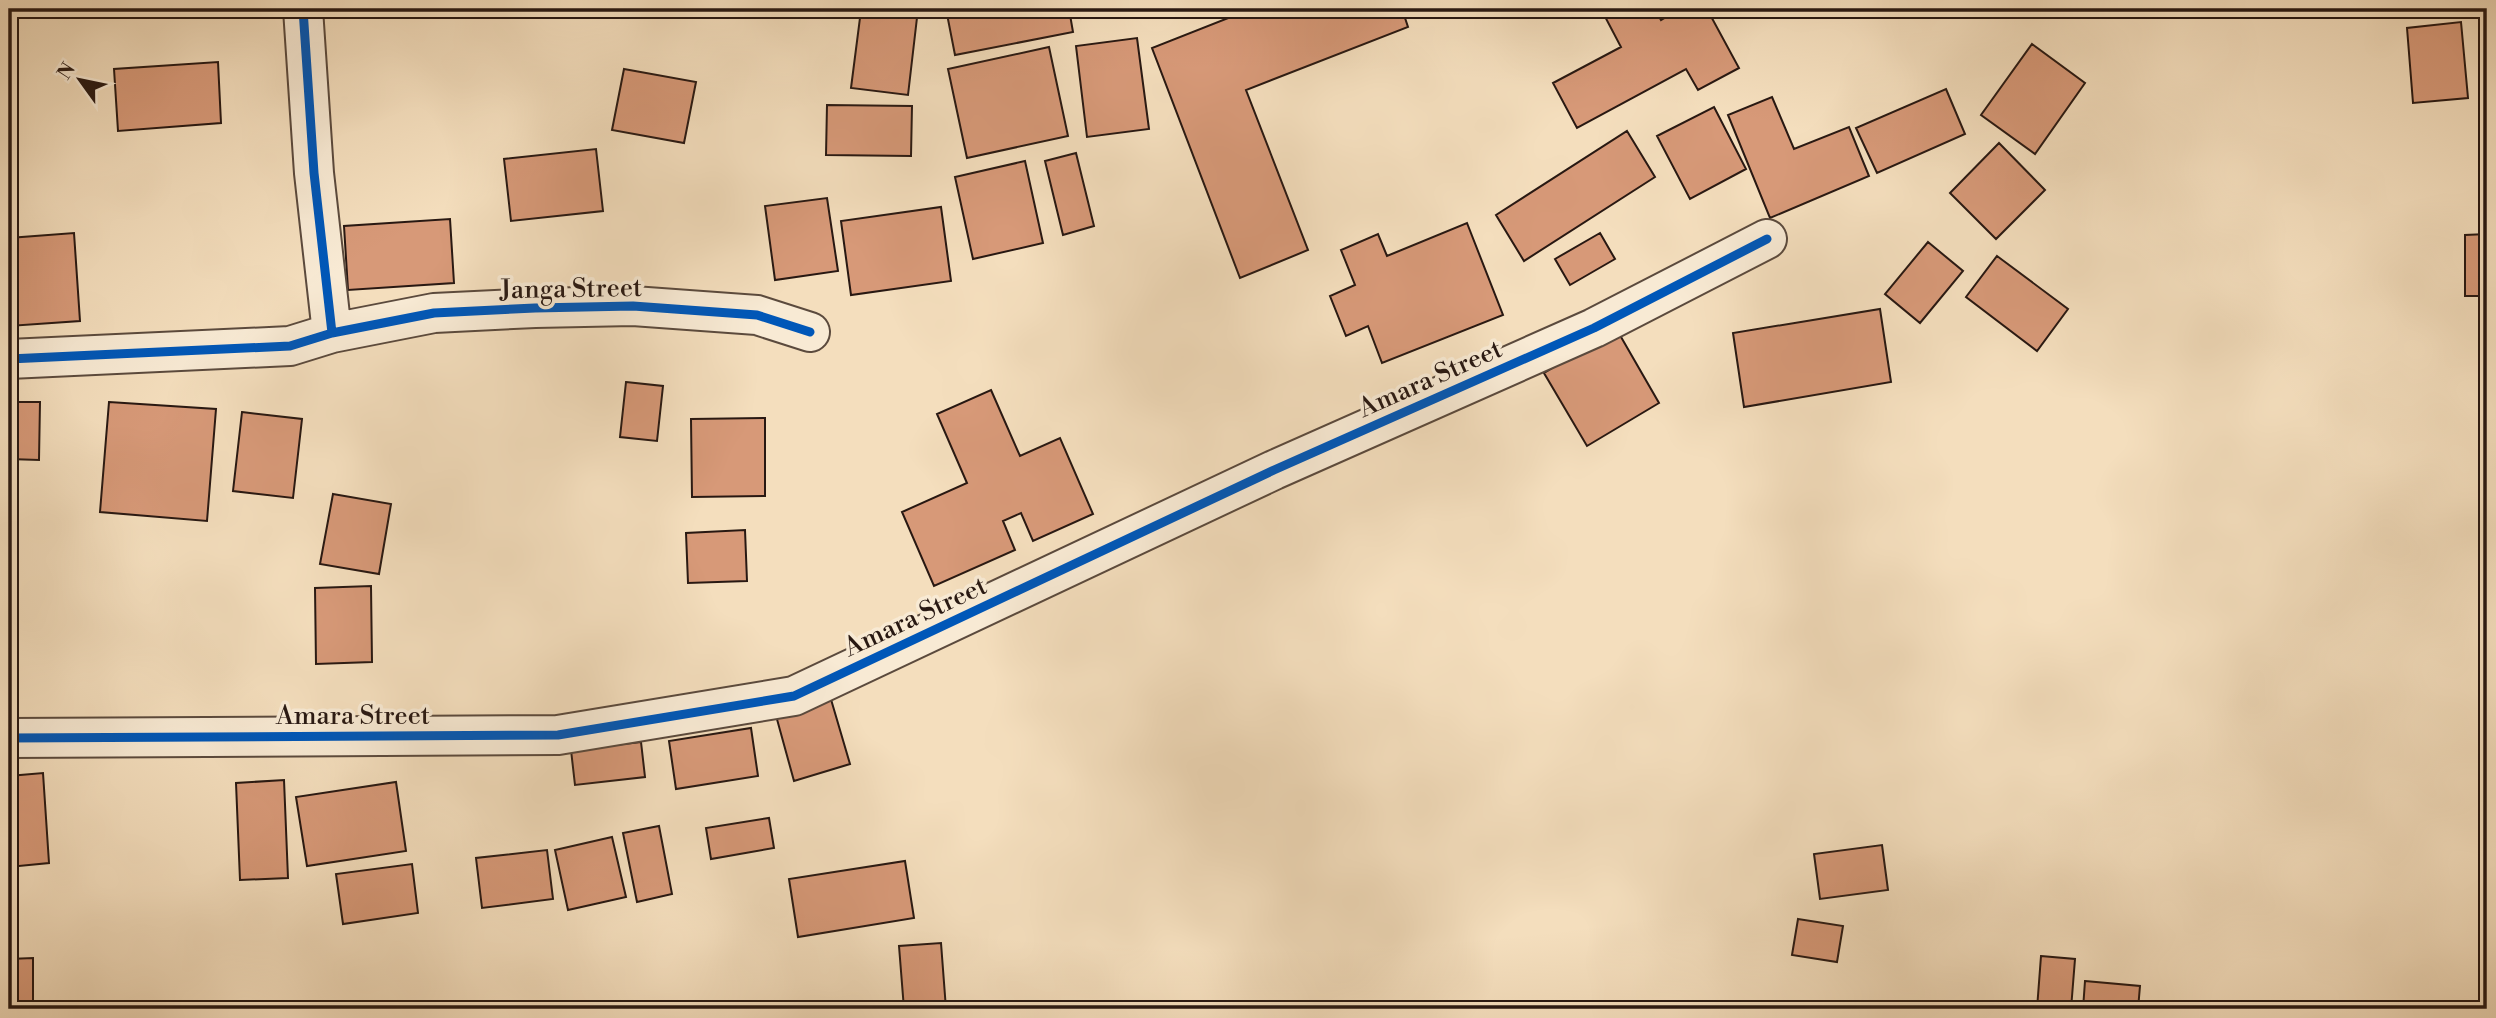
<svg xmlns="http://www.w3.org/2000/svg" width="2496" height="1018" viewBox="0 0 2496 1018" font-family="'Libre Bodoni',serif">
  <style>
    .building { fill: #d79978; stroke: #281812; stroke-width: 2 }
    .lines { fill: none; stroke-linecap: round; stroke-linejoin: round }
    .minor-casing { stroke: #5b4a3d; stroke-width: 42 }
    .minor { stroke: #f8ead4; stroke-width: 38 }
    .cycleway-casing { stroke: #f8ead4; stroke-width: 13 }
    .cycleway { stroke: #0057b8; stroke-width: 9 }
    .labels { text-anchor: middle; stroke-width: 7; stroke-linejoin: round; paint-order: stroke }
    .street-label { font-size: 26px; fill: #281812; stroke: #f8ead4 }
  </style>
  <rect width="100%" height="100%" fill="#f4debd"/>
  <filter id="stains"><feTurbulence type="fractalNoise" baseFrequency=".00286" numOctaves="4"/><feColorMatrix values="0 0 0 0 .2 0 0 0 0 .09 0 0 0 0 .02 0 0 0 .5 -.17"/></filter>
  <radialGradient id="worn" r=".72"><stop offset=".6" stop-color="#630" stop-opacity="0"/><stop offset="1" stop-color="#630" stop-opacity=".3"/></radialGradient>
  <path class="building" d="M146 9H251L250 17Z
    M831 9H918L908 95 851 88 860 18 830 15Z
    M946 9H1069L1073 32 955 55Z
    M1251 9H1402L1408 27 1246 90 1308 250 1240 278 1152 48Z
    M1601 9H1655L1661 20 1676 11 1679 15 1691 9H1707L1739 68 1698 90 1686 69 1577 128 1553 83 1621 47Z
    M2461 22 2468 98 2413 103 2407 28Z
    M1137 38 1149 129 1087 137 1076 46Z
    M2032 44 2085 83 2035 154 1981 115Z
    M1049 47 1068 136 967 158 948 69Z
    M218 62 221 123 118 131 114 69Z
    M624 69 696 82 684 143 612 130Z
    M1946 89 1965 134 1877 173 1856 128Z
    M1772 97 1794 149 1849 127 1869 176 1770 218 1728 115Z
    M827 105 912 106 911 156 826 155Z
    M1714 107 1746 169 1690 199 1657 136Z
    M2487 118V158L2480 119Z
    M1627 131 1655 177 1524 261 1496 215Z
    M1999 143 2045 190 1996 239 1950 193Z
    M596 149 603 211 511 221 504 159Z
    M1076 153 1094 226 1063 235 1045 161Z
    M1025 161 1043 243 973 259 955 177Z
    M827 198 838 271 775 280 765 206Z
    M941 207 951 281 851 295 841 221Z
    M450 219 454 283 348 290 344 226Z
    M1467 223 1503 315 1382 363 1368 326 1346 336 1330 296 1355 285 1341 250 1378 234 1387 256Z
    M74 233 80 321 9 326V238Z
    M1600 233 1615 259 1570 285 1555 259Z
    M2487 234V296H2465V235Z
    M1928 242 1963 271 1920 323 1885 294Z
    M1997 256 2068 309 2037 351 1966 297Z
    M1880 309 1891 382 1744 407 1733 333Z
    M1617 330 1659 403 1587 446 1544 373Z
    M626 382 663 386 657 441 620 437Z
    M991 390 1020 456 1060 438 1093 514 1033 541 1021 513 1003 521 1015 550 934 586 902 512 967 483 937 414Z
    M9 402H40L39 460 9 459Z
    M109 402 216 409 207 521 100 512Z
    M242 412 302 419 293 498 233 491Z
    M765 418V496L692 497 691 419Z
    M333 494 391 504 379 574 320 564Z
    M745 530 747 581 688 583 686 533Z
    M371 586 372 662 316 664 315 588Z
    M830 696 850 764 794 781 775 712Z
    M751 728 758 776 676 789 669 741Z
    M641 742 645 777 575 785 571 750Z
    M43 773 49 863 9 867V776Z
    M284 780 288 878 240 880 236 783Z
    M396 782 406 851 307 866 296 797Z
    M769 818 774 848 711 859 706 828Z
    M659 826 672 894 637 902 623 833Z
    M612 837 626 897 568 910 555 850Z
    M1882 845 1888 890 1820 899 1814 854Z
    M547 850 553 899 482 908 476 858Z
    M905 861 914 918 798 937 789 879Z
    M412 864 418 913 343 924 336 874Z
    M1798 919 1843 926 1837 962 1792 955Z
    M941 943 946 1009H904L899 946Z
    M2041 956 2075 959 2071 1009H2037Z
    M33 958V1009H9V959Z
    M2085 981 2140 986 2138 1009H2083Z"/>
  <g class="lines">
    <defs>
      <path id="minor" d="M332 333 434 313 535 308 633 306 757 315 810 332
        M9 359 290 346 332 333 314 173 303 9
        M9 738 558 735 794 696 1274 470 1594 328 1767 239"/>
    </defs>
    <use href="#minor" class="minor-casing"/>
    <use href="#minor" class="minor"/>
    <defs>
      <path id="cycleway" d="M332 333 434 313 535 308 633 306 757 315 810 332
        M9 359 290 346 332 333 314 173 303 9
        M9 738 558 735 794 696 1274 470 1594 328 1767 239"/>
    </defs>
    <use href="#cycleway" class="cycleway-casing"/>
    <use href="#cycleway" class="cycleway"/>
  </g>
  <g class="labels">
    <g class="street-label">
      <text transform="translate(571 288) rotate(-1)" y="9">Janga Street</text>
      <text transform="translate(1430 378) rotate(-24)" y="9">Amara Street</text>
      <text transform="translate(915 616) rotate(-25)" y="9">Amara Street</text>
      <text x="353" y="724">Amara Street</text>
    </g>
  </g>
  <rect width="2496" height="1018" fill="none" stroke="#f4debd" stroke-width="35"/>
  <rect x="10" y="10" width="2475" height="997" fill="none" stroke="#281812" stroke-width="3.5"/>
  <rect x="18" y="18" width="2461" height="983" fill="none" stroke="#281812" stroke-width="2"/>
  <g transform="translate(80 80) rotate(303)" stroke="#f8ead4" stroke-width="5" paint-order="stroke">
  <path d="M0-5L12 26L0 18L-12 26Z" fill="#281812"/>
  <text y="-10" font-size="19" font-weight="bold" text-anchor="middle" fill="#281812">N</text>
  </g>
  <rect width="100%" height="100%" filter="url(#stains)"/>
  <rect width="100%" height="100%" fill="url(#worn)"/>
</svg>
